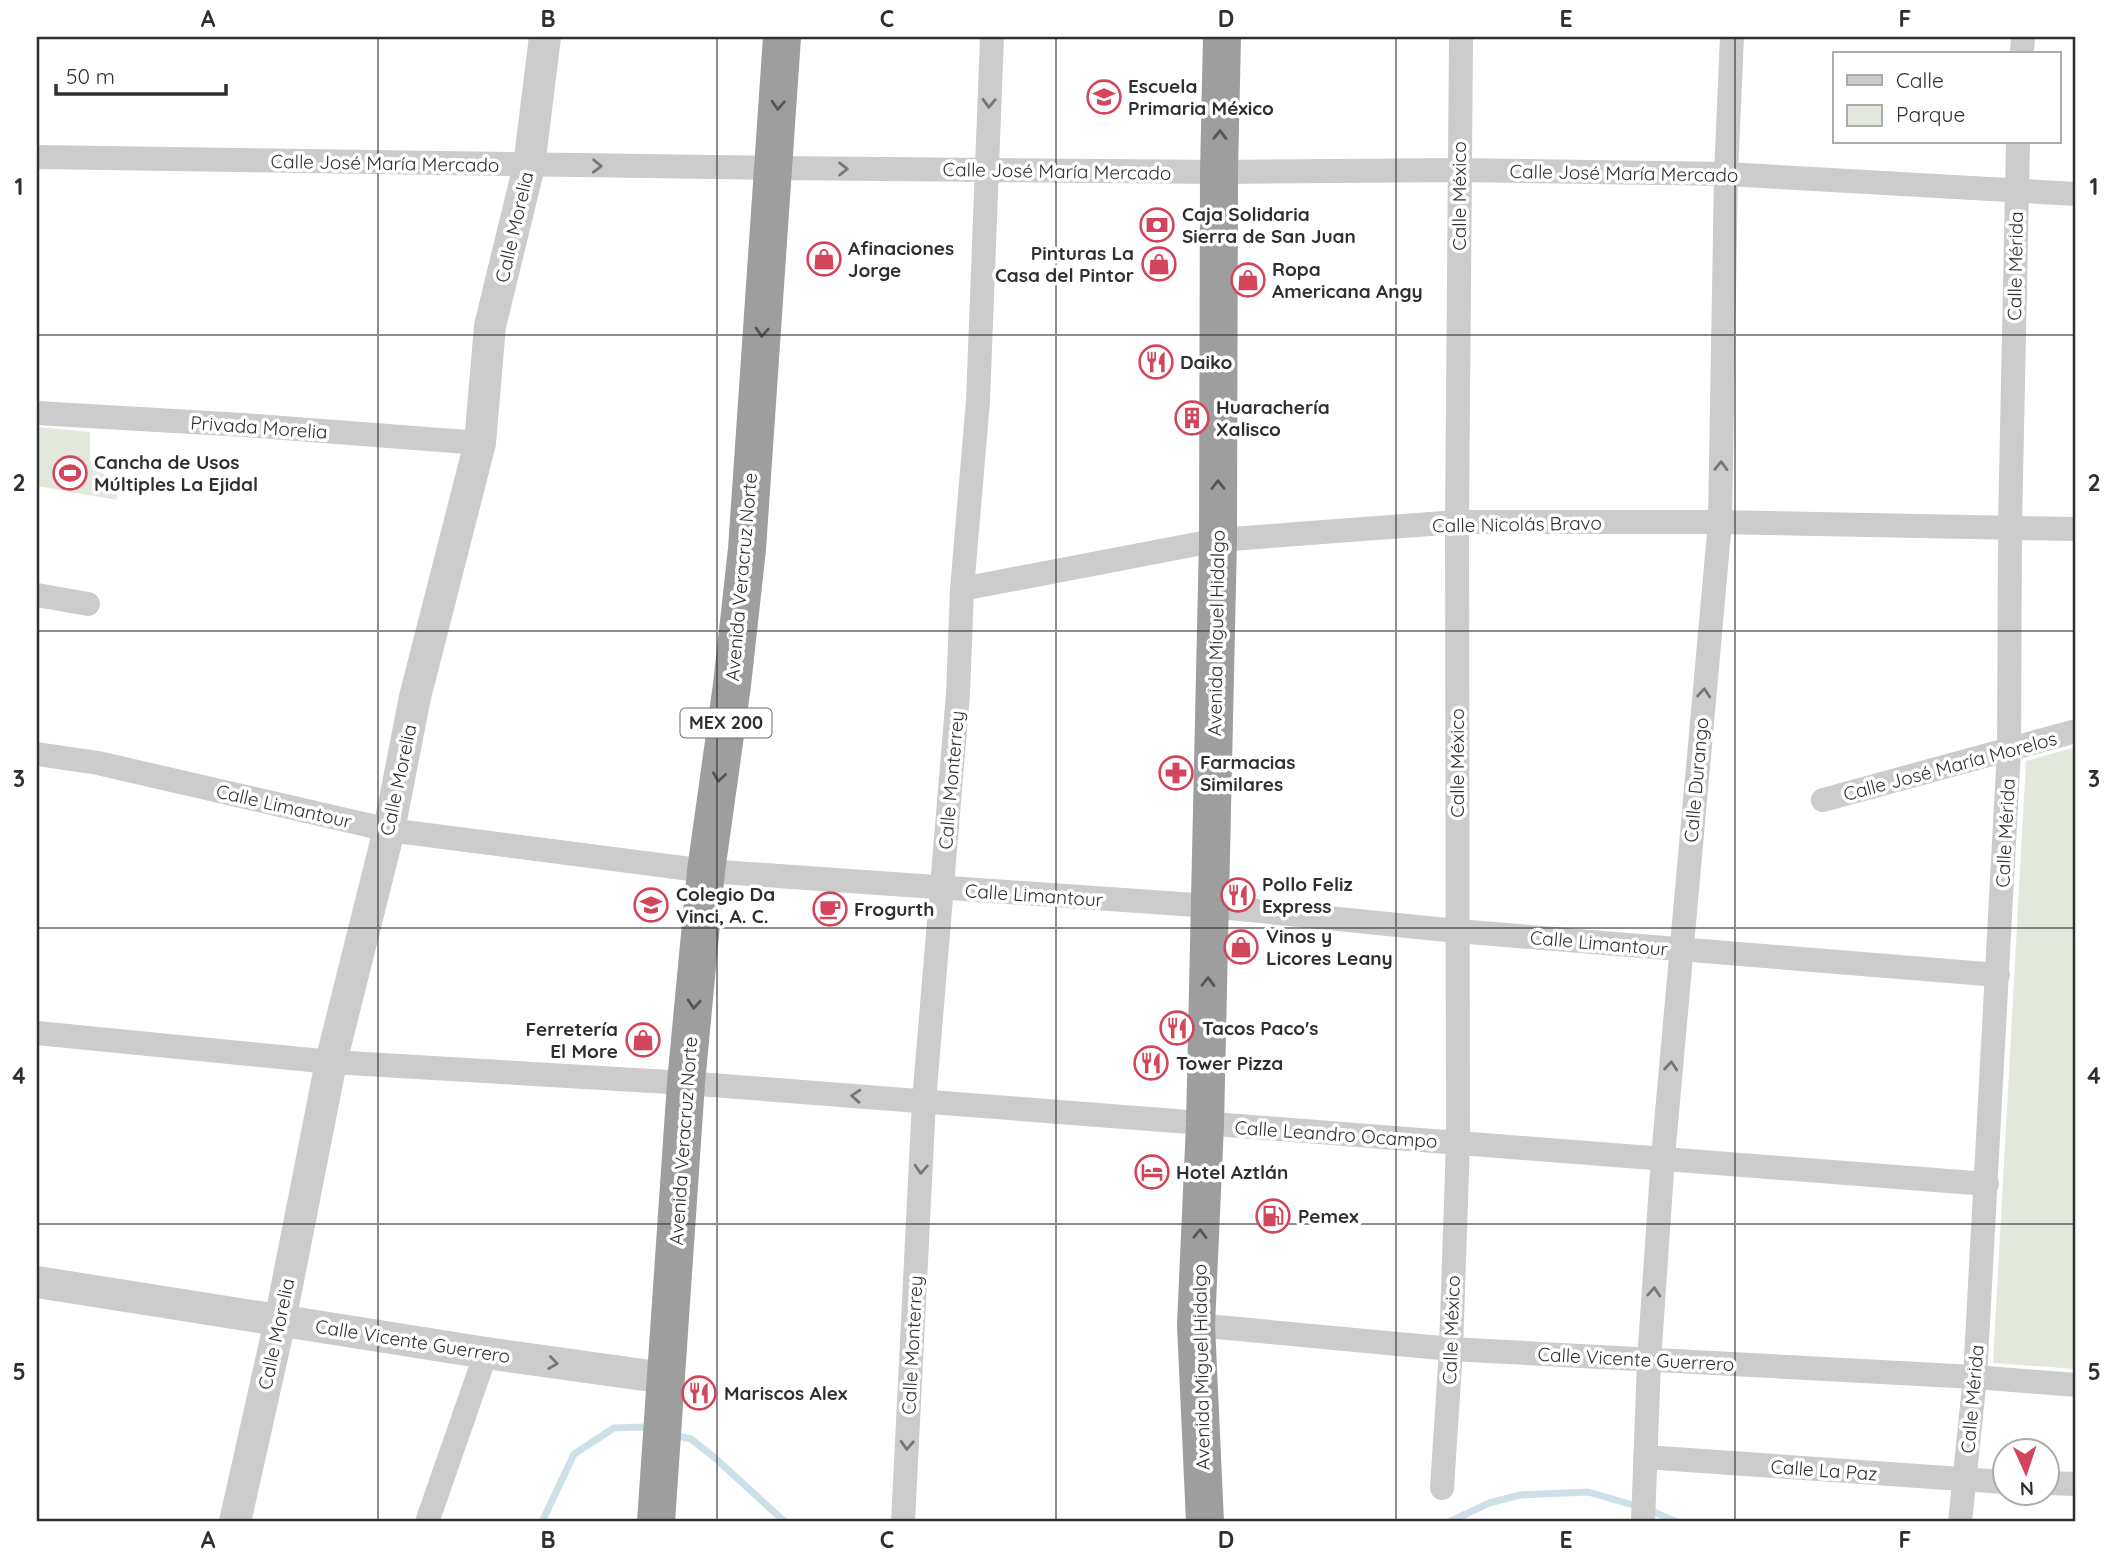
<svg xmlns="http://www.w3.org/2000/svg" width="2113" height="1559" viewBox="0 0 2113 1559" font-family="Quicksand,sans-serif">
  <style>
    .green { fill: #e3e8dc }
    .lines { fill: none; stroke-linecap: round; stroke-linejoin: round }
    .stream { stroke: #cde0e8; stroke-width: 7 }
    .minor { stroke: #ccc; stroke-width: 24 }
    .tertiary { stroke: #ccc; stroke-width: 32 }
    .trunk { stroke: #9e9e9e; stroke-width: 38 }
    .oneway { stroke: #767676 }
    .oneway2 { stroke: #565656 }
    .grid { fill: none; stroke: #2f2f2f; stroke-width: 2; stroke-opacity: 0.55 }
    .labels { text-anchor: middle; stroke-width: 7; stroke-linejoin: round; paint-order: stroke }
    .shield { fill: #fff; stroke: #6d6d6d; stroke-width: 2 }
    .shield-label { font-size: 18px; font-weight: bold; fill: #2f2f2f }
    .poi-label { font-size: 19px; font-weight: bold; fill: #2f2f2f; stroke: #fff; text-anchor: start }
    .street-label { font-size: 19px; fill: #2f2f2f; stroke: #fff }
    .neatline { fill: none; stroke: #2f2f2f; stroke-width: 2.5 }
    .grid-label { font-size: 23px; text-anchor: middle; font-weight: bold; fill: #2f2f2f }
  </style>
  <rect width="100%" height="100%" fill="#fff"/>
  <path class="green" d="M37 427 90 432V460L118 489 117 500 37 486Z
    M2076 747V1369L1993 1363 2026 761Z"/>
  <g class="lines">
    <path class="stream" d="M674 1435 691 1439 715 1458 785 1522
      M542 1522 574 1454 614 1428 645 1427 653 1429
      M1449 1522 1489 1503 1520 1495 1588 1492 1647 1509 1677 1522"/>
    <path class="minor" d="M2022 54 2023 37
      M37 157 775 168 1219 172 1460 170 1726 174 2076 194
      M37 413 243 425 480 443
      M962 589 1218 540 1457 522H1720L2076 529
      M37 595 88 604
      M37 754 98 763 389 830 706 871 1210 906 1457 931 1998 975
      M1823 800 2076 731
      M37 1033 331 1062 686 1083 1987 1184
      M1196 1325 1451 1349 1975 1377 2076 1385
      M1645 1457 2004 1482
      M2046 1483 2076 1484
      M1442 1488 1451 1349 1458 1142 1457 522 1461 37
      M427 1522 486 1353
      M903 1522 924 1101 958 694 962 589 978 401 992 37
      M1643 1522 1649 1361 1663 1157 1720 522 1726 174 1732 37
      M1960 1522 1975 1377 2009 750 2010 527 2018 142"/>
    <path class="tertiary" d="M37 1282 486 1353 665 1378
      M235 1522 280 1321 331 1062 389 830 415 697 480 443 490 326 529 166 545 37"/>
    <path class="trunk" d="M656 1522 686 1083 706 871 732 685 747 549 782 37
      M1205 1522 1196 1325 1205 1124 1218 540 1219 172 1222 37"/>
  </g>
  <defs><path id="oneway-chevron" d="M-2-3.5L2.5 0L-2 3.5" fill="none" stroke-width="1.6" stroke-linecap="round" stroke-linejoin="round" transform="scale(1.75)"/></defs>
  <g class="oneway">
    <use href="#oneway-chevron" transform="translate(989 103) rotate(92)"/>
    <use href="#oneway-chevron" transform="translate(597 166) rotate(1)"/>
    <use href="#oneway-chevron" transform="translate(843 169)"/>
    <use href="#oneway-chevron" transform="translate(1721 466) rotate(-89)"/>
    <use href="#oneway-chevron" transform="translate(1704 693) rotate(-85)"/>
    <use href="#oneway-chevron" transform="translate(1671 1066) rotate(-85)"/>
    <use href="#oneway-chevron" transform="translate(856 1096) rotate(-176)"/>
    <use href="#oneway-chevron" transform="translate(921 1169) rotate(93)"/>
    <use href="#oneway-chevron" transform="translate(1654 1292) rotate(-86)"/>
    <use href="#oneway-chevron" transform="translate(553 1363) rotate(8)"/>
    <use href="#oneway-chevron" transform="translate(907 1445) rotate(93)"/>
  </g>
  <g class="oneway2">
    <use href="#oneway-chevron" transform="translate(778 105) rotate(93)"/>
    <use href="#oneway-chevron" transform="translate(1220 135) rotate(-89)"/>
    <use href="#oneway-chevron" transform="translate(762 332) rotate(94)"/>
    <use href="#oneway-chevron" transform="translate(1218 485) rotate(-90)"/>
    <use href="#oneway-chevron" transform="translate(719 777) rotate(98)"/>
    <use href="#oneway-chevron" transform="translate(1208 982) rotate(-89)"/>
    <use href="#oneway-chevron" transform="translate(694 1004) rotate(95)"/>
    <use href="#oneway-chevron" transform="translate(1200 1234) rotate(-88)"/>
  </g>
  <path class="grid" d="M378 37V1522M717 37V1522M1056 37V1522M1396 37V1522M1735 37V1522M37 335H2076M37 631H2076M37 928H2076M37 1224H2076"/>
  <defs>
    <symbol id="school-ring" viewBox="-11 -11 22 22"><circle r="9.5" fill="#fff" stroke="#d2455b" stroke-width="1.5"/><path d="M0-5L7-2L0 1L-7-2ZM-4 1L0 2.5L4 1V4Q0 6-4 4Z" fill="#d2455b"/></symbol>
    <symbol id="bank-ring" viewBox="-11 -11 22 22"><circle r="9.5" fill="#fff" stroke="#d2455b" stroke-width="1.5"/><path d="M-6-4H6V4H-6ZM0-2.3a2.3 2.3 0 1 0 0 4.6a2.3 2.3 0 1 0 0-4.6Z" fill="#d2455b"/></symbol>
    <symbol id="shop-ring" viewBox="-11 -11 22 22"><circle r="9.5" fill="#fff" stroke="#d2455b" stroke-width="1.5"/><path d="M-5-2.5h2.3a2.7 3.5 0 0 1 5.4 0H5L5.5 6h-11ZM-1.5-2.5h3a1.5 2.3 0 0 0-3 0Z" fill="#d2455b"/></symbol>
    <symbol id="restaurant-ring" viewBox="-11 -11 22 22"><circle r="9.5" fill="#fff" stroke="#d2455b" stroke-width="1.5"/><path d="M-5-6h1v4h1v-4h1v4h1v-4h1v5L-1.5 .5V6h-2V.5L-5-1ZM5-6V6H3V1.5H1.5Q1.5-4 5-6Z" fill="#d2455b"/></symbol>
    <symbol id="building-ring" viewBox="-11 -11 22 22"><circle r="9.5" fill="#fff" stroke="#d2455b" stroke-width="1.5"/><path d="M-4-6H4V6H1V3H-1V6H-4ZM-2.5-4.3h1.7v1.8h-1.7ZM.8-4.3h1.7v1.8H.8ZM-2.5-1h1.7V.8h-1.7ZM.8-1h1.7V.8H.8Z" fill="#d2455b"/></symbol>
    <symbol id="stadium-ring" viewBox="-11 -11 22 22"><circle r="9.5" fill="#fff" stroke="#d2455b" stroke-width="1.5"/><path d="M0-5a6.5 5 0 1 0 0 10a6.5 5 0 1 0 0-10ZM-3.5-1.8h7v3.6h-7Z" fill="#d2455b"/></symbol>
    <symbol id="pharmacy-ring" viewBox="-11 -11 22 22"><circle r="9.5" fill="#fff" stroke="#d2455b" stroke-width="1.5"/><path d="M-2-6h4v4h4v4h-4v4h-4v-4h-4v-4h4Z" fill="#d2455b"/></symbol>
    <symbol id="cafe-ring" viewBox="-11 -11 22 22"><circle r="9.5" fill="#fff" stroke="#d2455b" stroke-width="1.5"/><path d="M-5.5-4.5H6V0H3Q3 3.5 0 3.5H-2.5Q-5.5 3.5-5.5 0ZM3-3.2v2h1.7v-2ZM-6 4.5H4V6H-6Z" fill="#d2455b"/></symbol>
    <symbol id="hotel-ring" viewBox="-11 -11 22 22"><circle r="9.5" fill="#fff" stroke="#d2455b" stroke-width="1.5"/><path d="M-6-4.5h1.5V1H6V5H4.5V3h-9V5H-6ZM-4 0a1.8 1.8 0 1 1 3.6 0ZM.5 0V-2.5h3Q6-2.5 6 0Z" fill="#d2455b"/></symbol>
    <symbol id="fuel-ring" viewBox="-11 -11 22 22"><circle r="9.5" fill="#fff" stroke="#d2455b" stroke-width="1.5"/><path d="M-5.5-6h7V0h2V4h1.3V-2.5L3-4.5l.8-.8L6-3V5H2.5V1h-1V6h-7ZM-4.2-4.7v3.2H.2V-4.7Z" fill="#d2455b"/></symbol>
  </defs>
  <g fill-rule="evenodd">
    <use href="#school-ring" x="1085" y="78" width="38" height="38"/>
    <use href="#bank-ring" x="1138" y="206" width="38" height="38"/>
    <use href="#shop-ring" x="805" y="240" width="38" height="38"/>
    <use href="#shop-ring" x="1140" y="245" width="38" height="38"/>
    <use href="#shop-ring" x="1229" y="261" width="38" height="38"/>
    <use href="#restaurant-ring" x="1137" y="343" width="38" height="38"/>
    <use href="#building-ring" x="1173" y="399" width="38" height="38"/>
    <use href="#stadium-ring" x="51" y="454" width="38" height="38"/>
    <use href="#pharmacy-ring" x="1157" y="754" width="38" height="38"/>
    <use href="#restaurant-ring" x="1219" y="876" width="38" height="38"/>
    <use href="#school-ring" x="632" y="886" width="38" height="38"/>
    <use href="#cafe-ring" x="811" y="890" width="38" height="38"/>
    <use href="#shop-ring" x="1222" y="928" width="38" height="38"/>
    <use href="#restaurant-ring" x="1158" y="1009" width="38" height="38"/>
    <use href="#shop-ring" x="624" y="1021" width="38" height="38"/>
    <use href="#restaurant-ring" x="1132" y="1044" width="38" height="38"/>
    <use href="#hotel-ring" x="1133" y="1153" width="38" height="38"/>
    <use href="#fuel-ring" x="1254" y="1197" width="38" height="38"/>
    <use href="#restaurant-ring" x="680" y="1374" width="38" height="38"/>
  </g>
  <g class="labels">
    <rect class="shield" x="680.5" y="708.5" width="91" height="29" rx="5"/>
    <g class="shield-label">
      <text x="726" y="729">MEX 200</text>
    </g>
    <g class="poi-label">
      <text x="1128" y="93">Escuela<tspan x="1128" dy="22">Primaria México</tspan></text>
      <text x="1182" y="221">Caja Solidaria<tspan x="1182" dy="22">Sierra de San Juan</tspan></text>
      <text x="848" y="255">Afinaciones<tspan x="848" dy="22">Jorge</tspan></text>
      <text x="1134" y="260" text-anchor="end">Pinturas La<tspan x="1134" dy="22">Casa del Pintor</tspan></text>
      <text x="1272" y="276">Ropa<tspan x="1272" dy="22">Americana Angy</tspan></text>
      <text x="1180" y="369">Daiko</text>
      <text x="1216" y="414">Huarachería<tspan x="1216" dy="22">Xalisco</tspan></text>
      <text x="94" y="469">Cancha de Usos<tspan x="94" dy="22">Múltiples La Ejidal</tspan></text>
      <text x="1200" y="769">Farmacias<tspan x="1200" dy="22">Similares</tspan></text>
      <text x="1262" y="891">Pollo Feliz<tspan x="1262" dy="22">Express</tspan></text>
      <text x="676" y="901">Colegio Da<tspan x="676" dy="22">Vinci, A. C.</tspan></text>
      <text x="854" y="916">Frogurth</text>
      <text x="1266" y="943">Vinos y<tspan x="1266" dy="22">Licores Leany</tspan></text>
      <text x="1202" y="1035">Tacos Paco's</text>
      <text x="618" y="1036" text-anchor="end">Ferretería<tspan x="618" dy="22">El More</tspan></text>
      <text x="1176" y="1070">Tower Pizza</text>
      <text x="1176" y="1179">Hotel Aztlán</text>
      <text x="1298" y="1223">Pemex</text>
      <text x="724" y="1400">Mariscos Alex</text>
    </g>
    <g class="street-label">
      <text transform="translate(385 163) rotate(1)" y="7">Calle José María Mercado</text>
      <text transform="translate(1057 171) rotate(1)" y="7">Calle José María Mercado</text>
      <text transform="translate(1624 173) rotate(1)" y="7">Calle José María Mercado</text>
      <text transform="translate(1459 196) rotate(-90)" y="7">Calle México</text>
      <text transform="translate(514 227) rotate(-77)" y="7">Calle Morelia</text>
      <text transform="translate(2015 266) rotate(-89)" y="7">Calle Mérida</text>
      <text transform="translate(259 427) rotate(4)" y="7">Privada Morelia</text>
      <text transform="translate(1517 524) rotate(-1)" y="7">Calle Nicolás Bravo</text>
      <text transform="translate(741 577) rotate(-85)" y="7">Avenida Veracruz Norte</text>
      <text transform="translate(1216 633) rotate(-89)" y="7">Avenida Miguel Hidalgo</text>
      <text transform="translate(1457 763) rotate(-90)" y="7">Calle México</text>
      <text transform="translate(1950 766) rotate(-15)" y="7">Calle José María Morelos</text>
      <text transform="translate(398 780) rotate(-78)" y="7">Calle Morelia</text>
      <text transform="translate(951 780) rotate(-85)" y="7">Calle Monterrey</text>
      <text transform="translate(1696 780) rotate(-85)" y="7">Calle Durango</text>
      <text transform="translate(284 806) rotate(13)" y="7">Calle Limantour</text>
      <text transform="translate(2005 833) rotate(-87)" y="7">Calle Mérida</text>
      <text transform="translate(1034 895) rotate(4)" y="7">Calle Limantour</text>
      <text transform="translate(1599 943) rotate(5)" y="7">Calle Limantour</text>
      <text transform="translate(1336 1134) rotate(4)" y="7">Calle Leandro Ocampo</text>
      <text transform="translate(683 1141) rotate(-86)" y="7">Avenida Veracruz Norte</text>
      <text transform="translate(1451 1330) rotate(-88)" y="7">Calle México</text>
      <text transform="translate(276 1334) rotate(-78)" y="7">Calle Morelia</text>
      <text transform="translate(413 1341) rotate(9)" y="7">Calle Vicente Guerrero</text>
      <text transform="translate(912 1345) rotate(-87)" y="7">Calle Monterrey</text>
      <text transform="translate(1636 1359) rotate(3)" y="7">Calle Vicente Guerrero</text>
      <text transform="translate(1201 1367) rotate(-91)" y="7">Avenida Miguel Hidalgo</text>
      <text transform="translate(1972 1399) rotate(-85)" y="7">Calle Mérida</text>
      <text transform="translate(1824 1470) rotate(4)" y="7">Calle La Paz</text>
    </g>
  </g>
  <rect width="2113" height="1559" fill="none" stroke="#ffffff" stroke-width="77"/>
  <rect x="1833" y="52" width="228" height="91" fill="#ffffff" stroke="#acacac" stroke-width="2"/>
  <rect x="1847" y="75" width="35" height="10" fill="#cccccc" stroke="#acacac" stroke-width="2"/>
  <text x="1896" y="88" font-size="21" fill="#2f2f2f">Calle</text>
  <rect x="1847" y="105" width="35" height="21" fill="#e3e8dc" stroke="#acacac" stroke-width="2"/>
  <text x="1896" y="122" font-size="21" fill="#2f2f2f">Parque</text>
  <g transform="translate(2026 1472) rotate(177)"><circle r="33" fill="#ffffff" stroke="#acacac" stroke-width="2"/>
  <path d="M0-5L12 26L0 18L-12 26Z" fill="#d2455b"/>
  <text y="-10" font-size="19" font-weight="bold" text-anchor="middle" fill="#2f2f2f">N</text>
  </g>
  <path d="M56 84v10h170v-10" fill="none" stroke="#2f2f2f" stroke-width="3.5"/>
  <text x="66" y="84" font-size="21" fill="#2f2f2f" stroke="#ffffff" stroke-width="5" paint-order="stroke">50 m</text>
  <rect x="38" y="38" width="2036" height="1482" class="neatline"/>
  <g class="grid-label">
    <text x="208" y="27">A</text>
    <text x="548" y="27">B</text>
    <text x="887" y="27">C</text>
    <text x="1226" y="27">D</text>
    <text x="1566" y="27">E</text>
    <text x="1905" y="27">F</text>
    <text x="19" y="195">1</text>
    <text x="2094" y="195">1</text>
    <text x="19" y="491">2</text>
    <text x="2094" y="491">2</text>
    <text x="19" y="787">3</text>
    <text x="2094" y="787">3</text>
    <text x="19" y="1084">4</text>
    <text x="2094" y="1084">4</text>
    <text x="19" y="1380">5</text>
    <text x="2094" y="1380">5</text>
    <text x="208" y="1548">A</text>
    <text x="548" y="1548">B</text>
    <text x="887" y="1548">C</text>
    <text x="1226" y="1548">D</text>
    <text x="1566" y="1548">E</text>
    <text x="1905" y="1548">F</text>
  </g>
</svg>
